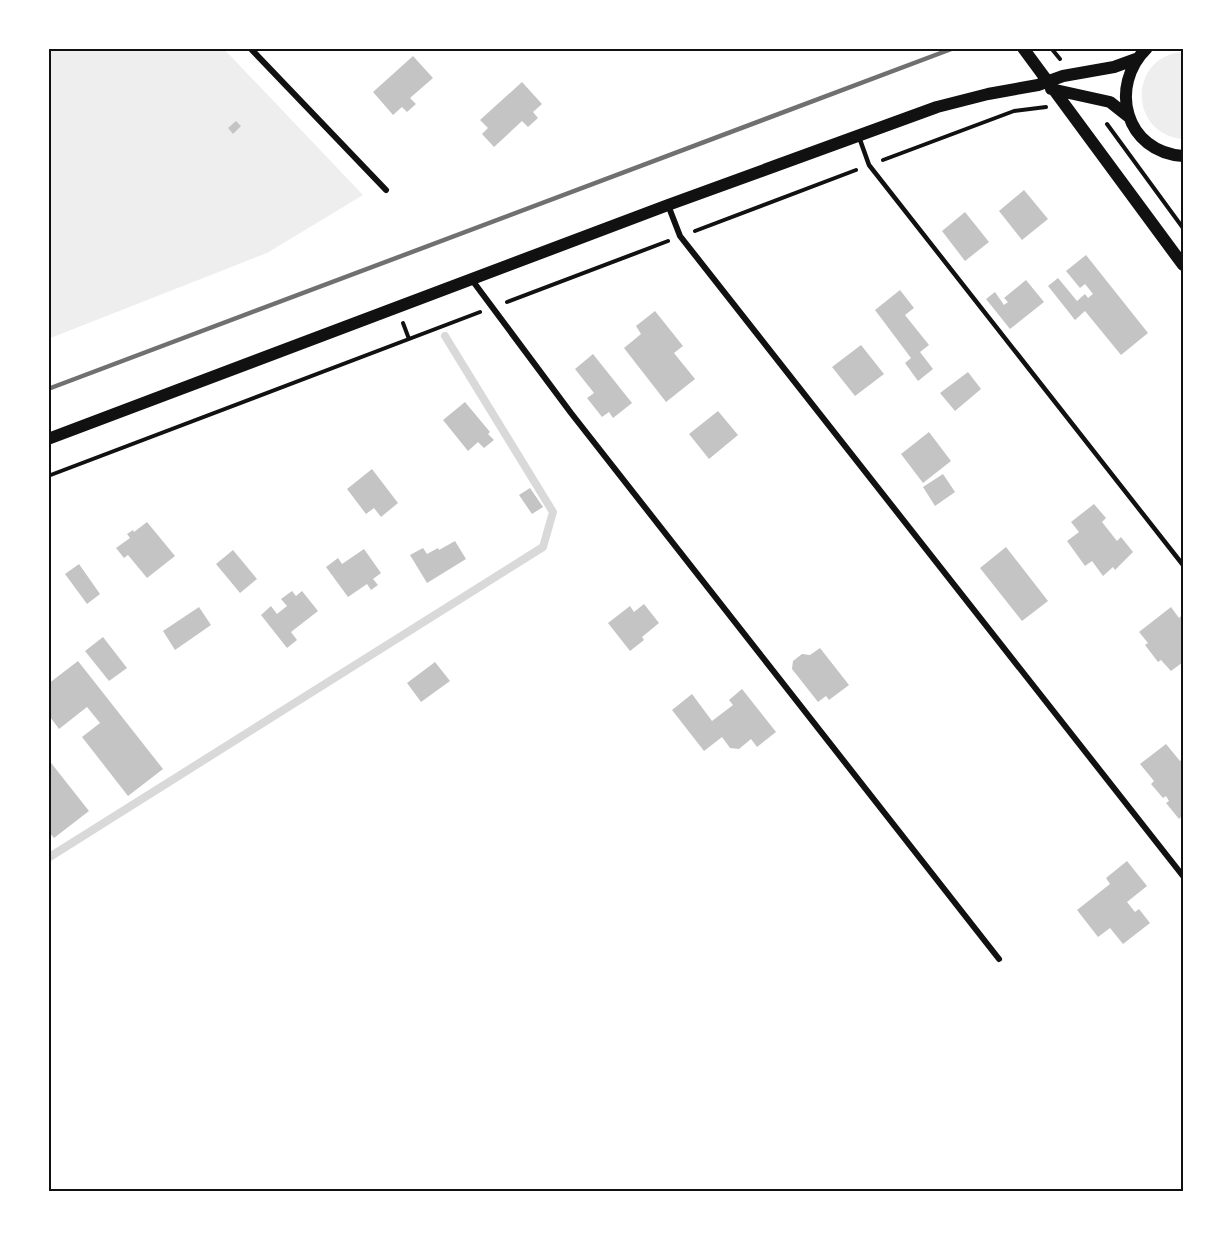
<svg xmlns="http://www.w3.org/2000/svg" width="1231" height="1240" viewBox="0 0 1231 1240" font-family="Poppins,sans-serif">
  <style>
    .green { fill: #eee }
    .lines { fill: none; stroke-linecap: round; stroke-linejoin: round }
    .stream { stroke: #d9d9d9; stroke-width: 8 }
    .building { fill: #c4c4c4 }
    .path { stroke: #111; stroke-width: 4 }
    .service { stroke: #111; stroke-width: 4.5 }
    .minor { stroke: #111; stroke-width: 6 }
    .secondary { stroke: #111; stroke-width: 12 }
    .rail { stroke: #707070; stroke-width: 4.5 }
    .neatline { fill: none; stroke: #111; stroke-width: 2 }
  </style>
  <rect width="100%" height="100%" fill="#fff"/>
  <path class="green" d="M48 48H223L363 195 267 253 48 339Z
    M1183 52V139C1128 134 1128 56 1183 52Z"/>
  <g class="lines">
    <path class="stream" d="M48 858 543 547 553 512 445 336"/>
  </g>
  <path class="building" d="M413 56 433 78 410 98 416 104 407 112 402 107 393 115 373 92Z
    M522 82 542 104 533 112 538 118 528 127 522 121 494 147 482 134 488 128 480 120Z
    M236 121 241 126 233 134 228 128Z
    M1024 190 1048 219 1022 240 999 211Z
    M965 212 989 242 965 261 942 231Z
    M1086 255 1148 333 1121 355 1085 311 1075 320 1048 286 1058 278 1077 301 1085 294 1088 298 1093 294 1085 284 1080 288 1066 271Z
    M1026 280 1044 302 1010 329 986 299 995 292 1004 305 1008 302 1004 298Z
    M900 290 914 308 905 315 929 345 920 352 933 369 918 381 905 363 911 358 875 310Z
    M655 311 683 346 674 353 695 379 666 402 624 348 641 334 636 326Z
    M861 345 884 374 855 396 832 367Z
    M593 354 632 403 613 418 609 412 602 417 587 398 594 393 575 369Z
    M968 372 981 389 955 411 940 393Z
    M465 402 490 432 488 434 494 440 484 448 478 442 468 451 443 420Z
    M718 411 738 435 709 459 689 434Z
    M929 432 951 461 923 483 901 454Z
    M372 469 398 503 381 517 374 508 366 514 347 489Z
    M943 474 955 492 935 506 923 487Z
    M530 488 543 507 532 514 519 495Z
    M1094 504 1106 518 1102 522 1117 541 1121 537 1133 552 1115 570 1113 567 1103 576 1092 561 1085 566 1067 541 1079 532 1071 522Z
    M147 522 175 556 147 578 128 555 124 558 116 548 130 538 127 534 133 530 134 532Z
    M455 541 466 559 427 583 410 555 423 548 427 554 438 548 439 550Z
    M1006 547 1048 601 1022 621 980 568Z
    M364 549 381 573 373 579 378 585 371 590 367 584 348 597 326 567 338 558 342 564Z
    M233 550 257 579 240 593 216 564Z
    M79 564 100 594 87 604 65 574Z
    M292 591 296 596 302 591 318 611 291 632 297 640 287 648 261 615 271 606 277 614 287 606 281 599Z
    M644 604 659 623 642 637 644 640 630 651 608 623 630 606 634 612Z
    M199 607 211 625 175 650 163 631Z
    M1171 607 1179 618 1181 616 1183 619V662L1171 671 1161 660 1158 662 1145 645 1148 643 1139 632Z
    M103 637 127 668 109 681 85 651Z
    M820 648 849 685 829 700 826 696 818 702 792 669 793 661 802 654 810 655Z
    M78 661 163 769 128 796 82 737 100 723 87 707 59 729 48 714V684Z
    M435 662 450 681 421 702 407 683Z
    M742 689 776 732 757 747 751 739 739 749 730 748 722 737 704 751 672 710 692 694 712 721 733 705 729 700Z
    M1166 744 1180 761 1183 758V815L1179 819 1166 803 1169 801 1166 796 1163 798 1151 784 1154 781 1140 764Z
    M48 759 89 811 54 838 48 831Z
    M1127 861 1147 886 1127 902 1135 912 1139 909 1150 923 1123 944 1110 928 1098 937 1077 910 1110 884 1106 878Z"/>
  <g class="lines">
    <path class="path" d="M1051 48 1060 59
      M1107 124 1183 228
      M883 160 1014 111 1046 107
      M695 231 856 170
      M507 302 668 241
      M403 323 409 339
      M48 476 480 312"/>
    <path class="service" d="M859 137 869 165 1183 565"/>
    <path class="minor" d="M250 48 386 190
      M668 205 680 236 1183 876
      M472 280 571 413 999 959"/>
    <path class="secondary" d="M1023 48 1183 265
      M1147 48C1108 86 1125 152 1183 156
      M1051 89 1110 102 1129 117
      M48 439 668 205 937 107 988 94 1038 85 1063 76 1114 67 1136 59"/>
    <path class="rail" d="M48 389 954 48"/>
  </g>
  <rect width="1231" height="1240" fill="none" stroke="#ffffff" stroke-width="99"/>
  <rect x="50" y="50" width="1132" height="1140" class="neatline"/>
</svg>
